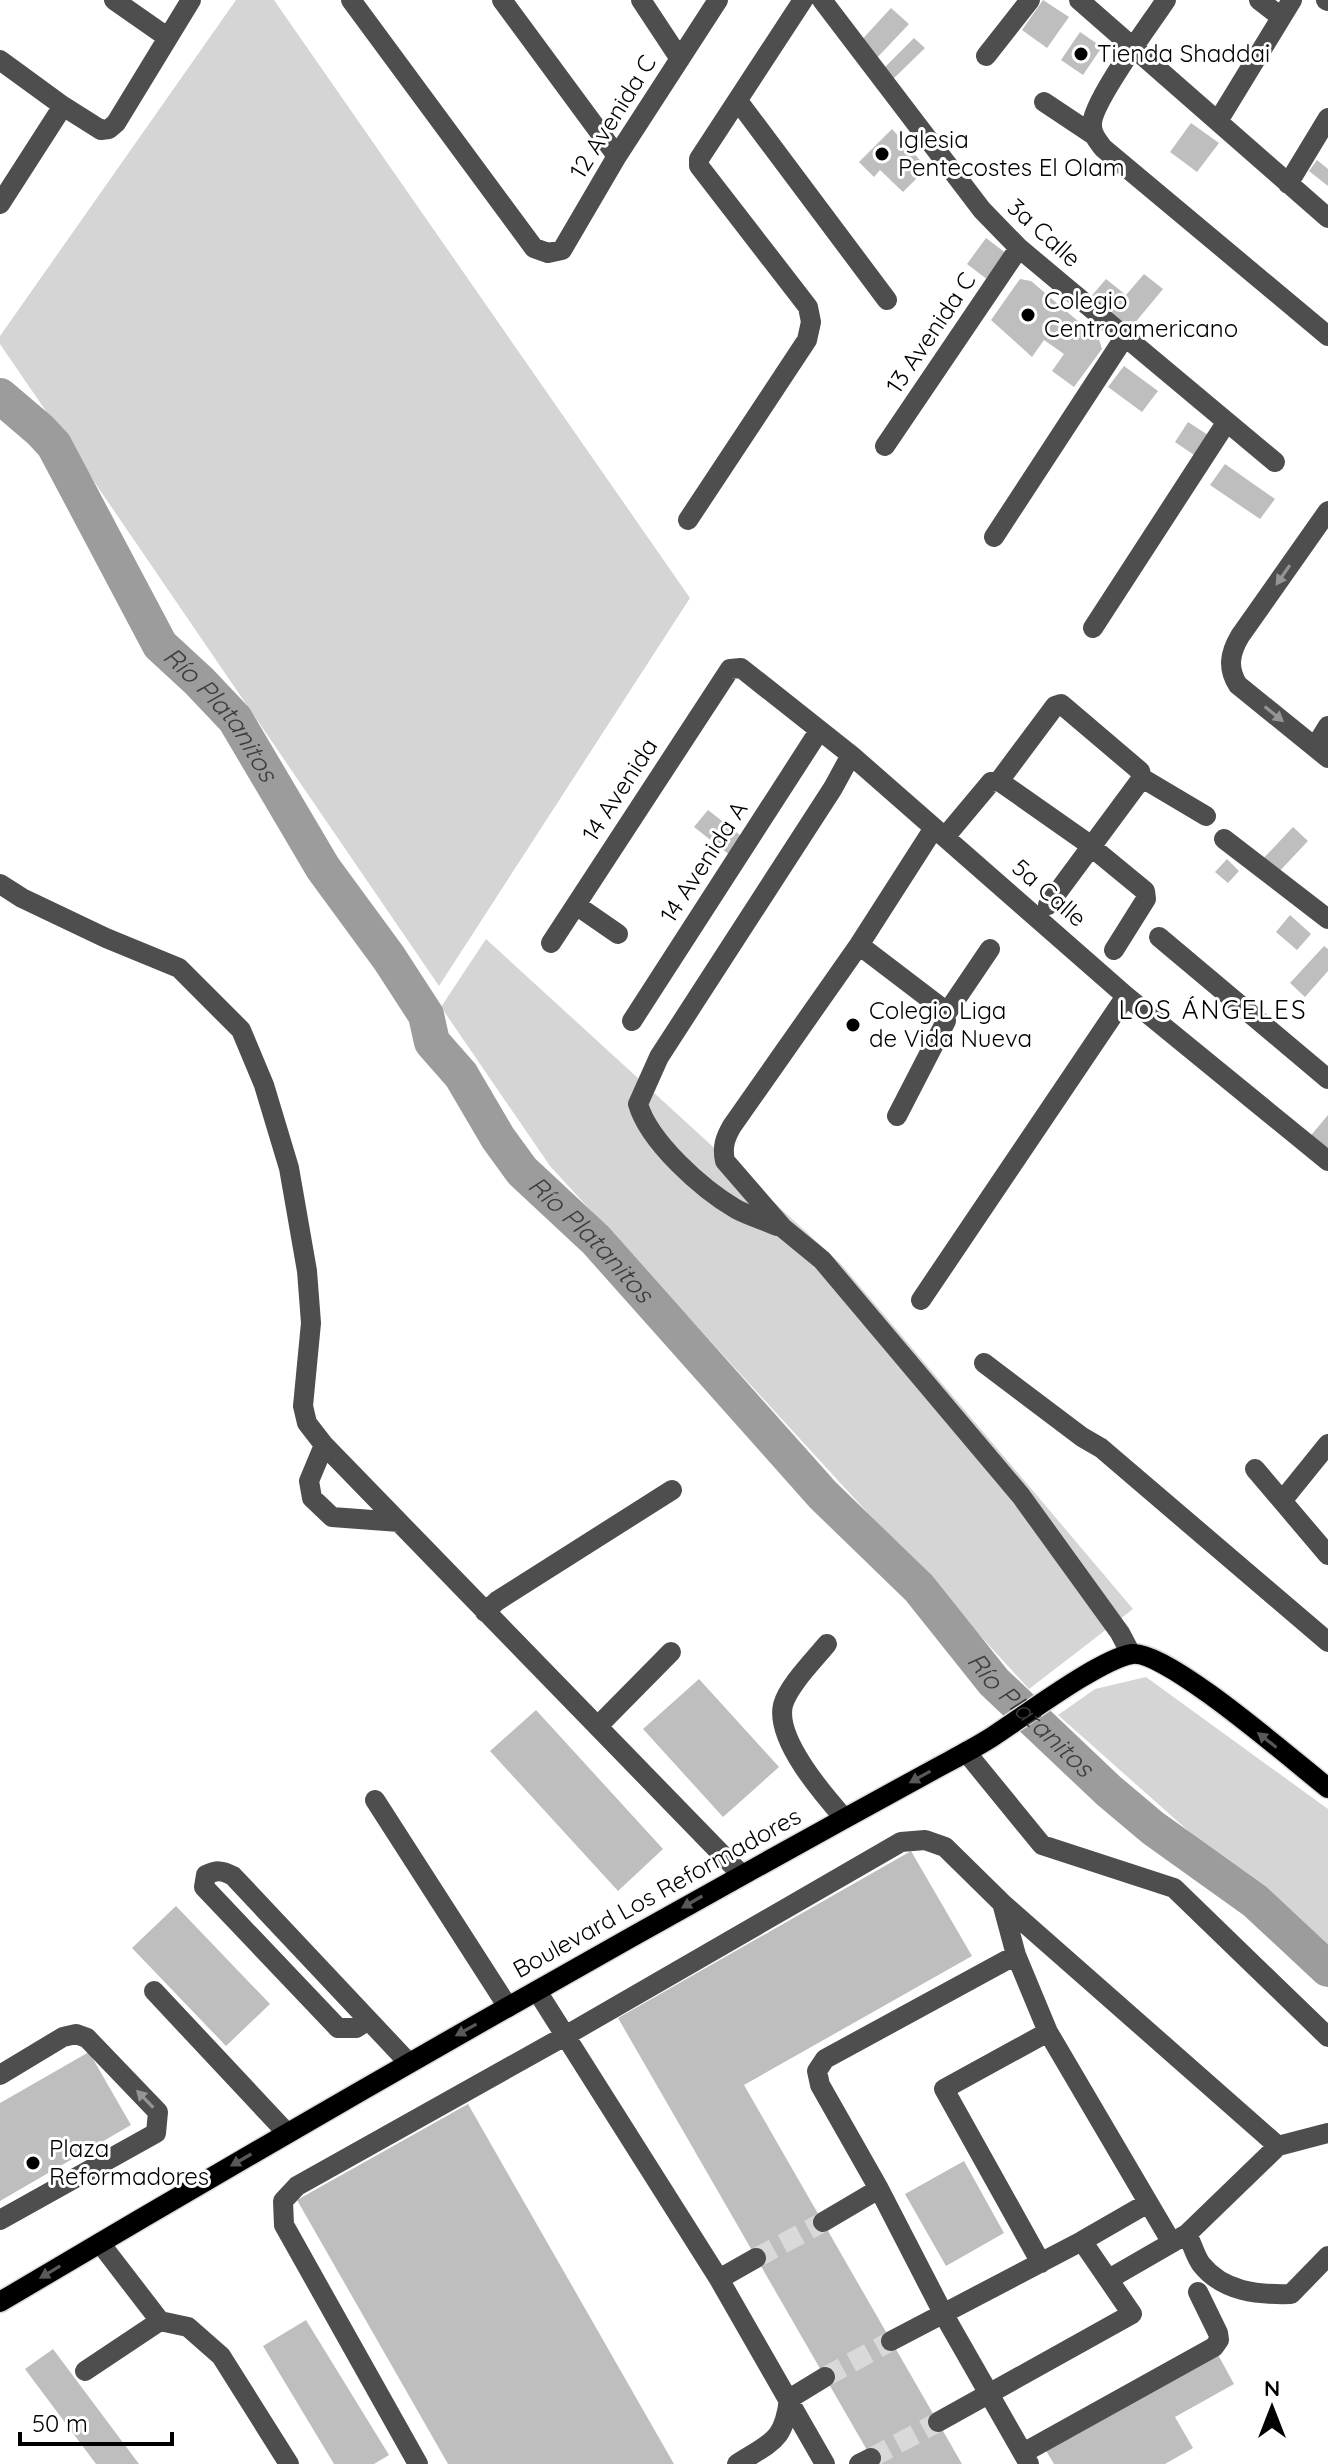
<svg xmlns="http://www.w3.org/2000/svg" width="1328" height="2464" viewBox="0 0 1328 2464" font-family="Quicksand,sans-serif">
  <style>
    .green { fill: #d5d5d5 }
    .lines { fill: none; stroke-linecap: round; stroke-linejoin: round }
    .river { stroke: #9c9c9c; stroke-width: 36 }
    .building { fill: #bebebe }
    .minor-tunnel { stroke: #d9d9d9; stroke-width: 20; stroke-dasharray: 20 10; stroke-linecap: butt }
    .major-casing { stroke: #dbdbdb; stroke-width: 23 }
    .minor { stroke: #4e4e4e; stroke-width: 20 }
    .major { stroke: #000; stroke-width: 20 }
    .oneway { fill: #959595 }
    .oneway2 { fill: #595959 }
    .poi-dot { fill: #000; stroke: #fff; stroke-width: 3 }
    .labels { text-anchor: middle; stroke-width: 6; stroke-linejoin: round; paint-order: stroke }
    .poi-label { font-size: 24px; fill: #000; stroke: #fff; text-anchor: start }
    .street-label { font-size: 24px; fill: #000; stroke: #fff }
    .water-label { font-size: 26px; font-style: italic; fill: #3d3d3d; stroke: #fff }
    .neighbourhood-label { font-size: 26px; letter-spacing: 2px; fill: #000; stroke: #fff }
  </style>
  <rect width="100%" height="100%" fill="#fff"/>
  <path class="green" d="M236 0H274L690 598 439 986 0 344V336Z
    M486 939 840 1263 1133 1609 1029 1689 550 1166 441 1007Z
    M1146 1677 1328 1809V1955L1058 1715 1095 1689Z"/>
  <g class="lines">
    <path class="river" id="s1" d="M0 396 40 430 54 445 160 645 199 681 235 719 323 868 389 958 426 1015 432 1042 461 1075 498 1138 522 1171 596 1240 823 1495 919 1588 994 1682 1109 1791 1153 1828 1255 1901 1328 1969"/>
  </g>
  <path class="building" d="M1043 0 1069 17 1047 48 1022 30Z
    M891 8 909 24 874 61 857 45Z
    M1080 32 1102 47 1083 75 1061 60Z
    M914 38 925 48 891 81 881 71Z
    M1191 123 1219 143 1197 172 1170 152Z
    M892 129 927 168 903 192 880 170 874 177 859 162Z
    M1317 160 1328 169V186L1309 171Z
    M986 238 1007 254 988 280 967 264Z
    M1144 274 1163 289 1129 330 1089 299 1106 279 1126 295Z
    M1020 279 1031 281 1099 339 1102 349 1074 387 1052 371 1064 354 1044 340 1032 357 991 320Z
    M1124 366 1158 391 1142 412 1108 387Z
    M1188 422 1208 435 1194 455 1175 442Z
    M1225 464 1275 499 1260 519 1210 485Z
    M708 810 745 839 731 856 694 827Z
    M1293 827 1308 841 1275 876 1260 862Z
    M1227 859 1239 871 1228 883 1215 872Z
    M1290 915 1311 934 1297 950 1276 932Z
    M1324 946 1328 949V971L1305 997 1290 983Z
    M1328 1115V1154L1307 1140Z
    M699 1679 779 1767 723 1817 643 1729Z
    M536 1710 663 1849 618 1891 490 1751Z
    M911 1851 972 1956 744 2085 962 2464H875L618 2018Z
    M176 1906 270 2004 226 2046 132 1948Z
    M89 2052 131 2125 0 2201V2103Z
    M468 2104 674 2464H448L297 2200Z
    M964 2161 1004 2233 946 2266 905 2194Z
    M306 2320 389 2455 374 2464H334L263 2346Z
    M53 2349 139 2464H96L25 2369Z
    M1216 2351 1234 2384 1175 2417 1193 2448 1165 2464H1054L1045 2449Z"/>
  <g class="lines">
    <path class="minor-tunnel" d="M756 2258 823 2222
      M825 2377 891 2341
      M871 2458 938 2422"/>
    <defs>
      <path id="major" d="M0 2302C305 2121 613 1945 924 1775 947 1762 970 1751 992 1737 1023 1717 1100 1659 1132 1654 1166 1649 1296 1763 1328 1788"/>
    </defs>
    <use href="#major" class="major-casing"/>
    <path class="minor" d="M114 0 167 37
      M351 0 534 248 548 253 562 250 617 156 718 0
      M502 0 617 156
      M641 0 680 59
      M822 0 982 210 1019 248 1275 462
      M1079 0 1328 218
      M1166 0C1151 23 1090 104 1092 126 1092 135 1098 141 1103 148L1328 336
      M1259 0 1281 17
      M1326 0 1328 1
      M986 56 1030 0
      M0 60 63 106 101 130 109 129 116 123 191 0
      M738 101 887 300
      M1044 102 1095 136
      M1218 121 1292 0
      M1288 184 1328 118
      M0 204 63 106
      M885 446 1019 248
      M1328 511 1240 636C1230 653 1227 668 1238 685L1328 758
      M688 520 807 340 811 322 808 307 699 166V159L803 0
      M994 537 1124 338
      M1093 628 1226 423
      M1315 747 1328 726
      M1142 778 1206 816
      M999 781 1083 840 1145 891 1146 899 1114 950
      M934 828 859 945 732 1126C725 1138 722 1147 725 1161L783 1228 822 1260 1021 1496 1120 1633 1131 1654
      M945 837 991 782 999 781 1055 706 1061 704 1067 709 1140 771 1142 778 1048 905
      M1224 839 1328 919
      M0 884 22 898 106 938 179 968 241 1030 264 1085 289 1168 307 1271 311 1323 303 1406 307 1423 324 1445 741 1874
      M576 905 618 934
      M1159 937 1328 1079
      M551 943 730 669 741 668 851 755 1126 996 1328 1161
      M859 945 943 1009 946 1021 897 1116
      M946 1014 990 949
      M632 1021 819 731
      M777 1226C764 1220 749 1216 736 1209 702 1189 649 1142 638 1104L659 1057 833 788 851 755
      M921 1300 1126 996
      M984 1363 1082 1437 1101 1448 1328 1642
      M324 1445 309 1481 312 1498 332 1517 399 1522
      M1255 1469 1328 1555
      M1282 1501 1328 1444
      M485 1612 497 1601 672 1490
      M827 1644C814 1660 788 1686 783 1705 775 1739 823 1794 844 1818
      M599 1725 671 1652
      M966 1752 1042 1845 1174 1888 1328 2037
      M375 1800 508 2007
      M1002 1903 1016 1955 1048 2032 1172 2243
      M1016 1955 825 2059 817 2071 820 2085 879 2189 944 2315 1029 2464
      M154 1991 287 2133
      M537 1991 719 2279 825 2464
      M367 2021 356 2028H338L204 1887 206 1875C216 1870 222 1870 233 1876L408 2062
      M0 2075 63 2037 76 2034 87 2038 158 2112 156 2133 0 2220
      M1278 2146 1328 2133
      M823 2222 879 2189
      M1187 2234C1192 2243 1195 2256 1201 2264 1223 2292 1258 2295 1291 2294L1328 2256
      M1082 2241 1148 2203
      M100 2243 160 2321 188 2327 221 2356 289 2464
      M1041 2263 944 2089 1048 2032
      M719 2279 756 2258
      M891 2341 1082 2241 1132 2314 938 2422
      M85 2371 160 2321
      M1023 2453 1214 2347 1219 2340 1218 2333 1198 2292
      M418 2464 284 2225 283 2201 297 2186 565 2036 901 1842 925 1840 945 1847 1002 1903 1278 2146 1187 2234 1109 2279
      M737 2464C771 2442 784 2442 789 2399L825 2377
      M859 2464 871 2458"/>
    <use href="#major" class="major"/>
  </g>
  <defs><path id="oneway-solid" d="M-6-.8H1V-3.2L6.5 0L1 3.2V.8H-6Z" transform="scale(2)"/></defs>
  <g class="oneway">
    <use href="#oneway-solid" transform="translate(1283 575) rotate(125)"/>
    <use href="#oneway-solid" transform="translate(1274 714) rotate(39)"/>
    <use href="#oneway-solid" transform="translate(145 2099) rotate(-134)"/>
  </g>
  <g class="oneway2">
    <use href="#oneway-solid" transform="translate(1267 1740) rotate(-142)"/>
    <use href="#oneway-solid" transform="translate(920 1777) rotate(151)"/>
    <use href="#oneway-solid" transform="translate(692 1902) rotate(150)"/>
    <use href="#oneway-solid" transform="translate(466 2030) rotate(151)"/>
    <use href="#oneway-solid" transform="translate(241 2160) rotate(150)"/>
    <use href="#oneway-solid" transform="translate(50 2272) rotate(149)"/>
  </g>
  <g class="poi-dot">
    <circle cx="1081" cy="54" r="8"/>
    <circle cx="882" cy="154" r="8"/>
    <circle cx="1028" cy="315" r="8"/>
    <circle cx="853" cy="1025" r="8"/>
    <circle cx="33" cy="2163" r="8"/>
  </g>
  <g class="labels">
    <g class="poi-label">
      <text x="1097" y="62">Tienda Shaddai</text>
      <text x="898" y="148">Iglesia<tspan x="898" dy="28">Pentecostes El Olam</tspan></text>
      <text x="1044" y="309">Colegio<tspan x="1044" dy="28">Centroamericano</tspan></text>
      <text x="869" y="1019">Colegio Liga<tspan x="869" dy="28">de Vida Nueva</tspan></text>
      <text x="49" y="2157">Plaza<tspan x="49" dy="28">Reformadores</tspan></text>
    </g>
    <g class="street-label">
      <text transform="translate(613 117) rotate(-58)" y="8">12 Avenida C</text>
      <text transform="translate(1044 233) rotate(42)" y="8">3a Calle</text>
      <text transform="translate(931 333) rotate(-56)" y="8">13 Avenida C</text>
      <text transform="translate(620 790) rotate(-57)" y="8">14 Avenida</text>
      <text transform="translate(704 862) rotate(-57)" y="8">14 Avenida A</text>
      <text transform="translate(1049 893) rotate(41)" y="8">5a Calle</text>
      <text transform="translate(657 1893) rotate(-29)" y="8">Boulevard Los Reformadores</text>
    </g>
    <g class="water-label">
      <text dy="9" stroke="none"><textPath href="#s1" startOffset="392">Río Platanitos</textPath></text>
      <text dy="9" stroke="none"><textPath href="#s1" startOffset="1040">Río Platanitos</textPath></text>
      <text dy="9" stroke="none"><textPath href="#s1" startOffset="1688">Río Platanitos</textPath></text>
    </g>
    <g class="neighbourhood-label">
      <text x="1213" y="1019">LOS ÁNGELES</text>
    </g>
  </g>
  <g transform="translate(1272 2408)" stroke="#ffffff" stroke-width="6" paint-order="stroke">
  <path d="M0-6L14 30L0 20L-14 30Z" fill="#000000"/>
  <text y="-12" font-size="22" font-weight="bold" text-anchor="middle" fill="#000000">N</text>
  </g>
  <path d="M20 2432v12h152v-12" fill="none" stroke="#000000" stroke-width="4"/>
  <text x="32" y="2432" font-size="24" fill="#000000" stroke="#ffffff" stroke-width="6" paint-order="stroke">50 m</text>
</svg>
